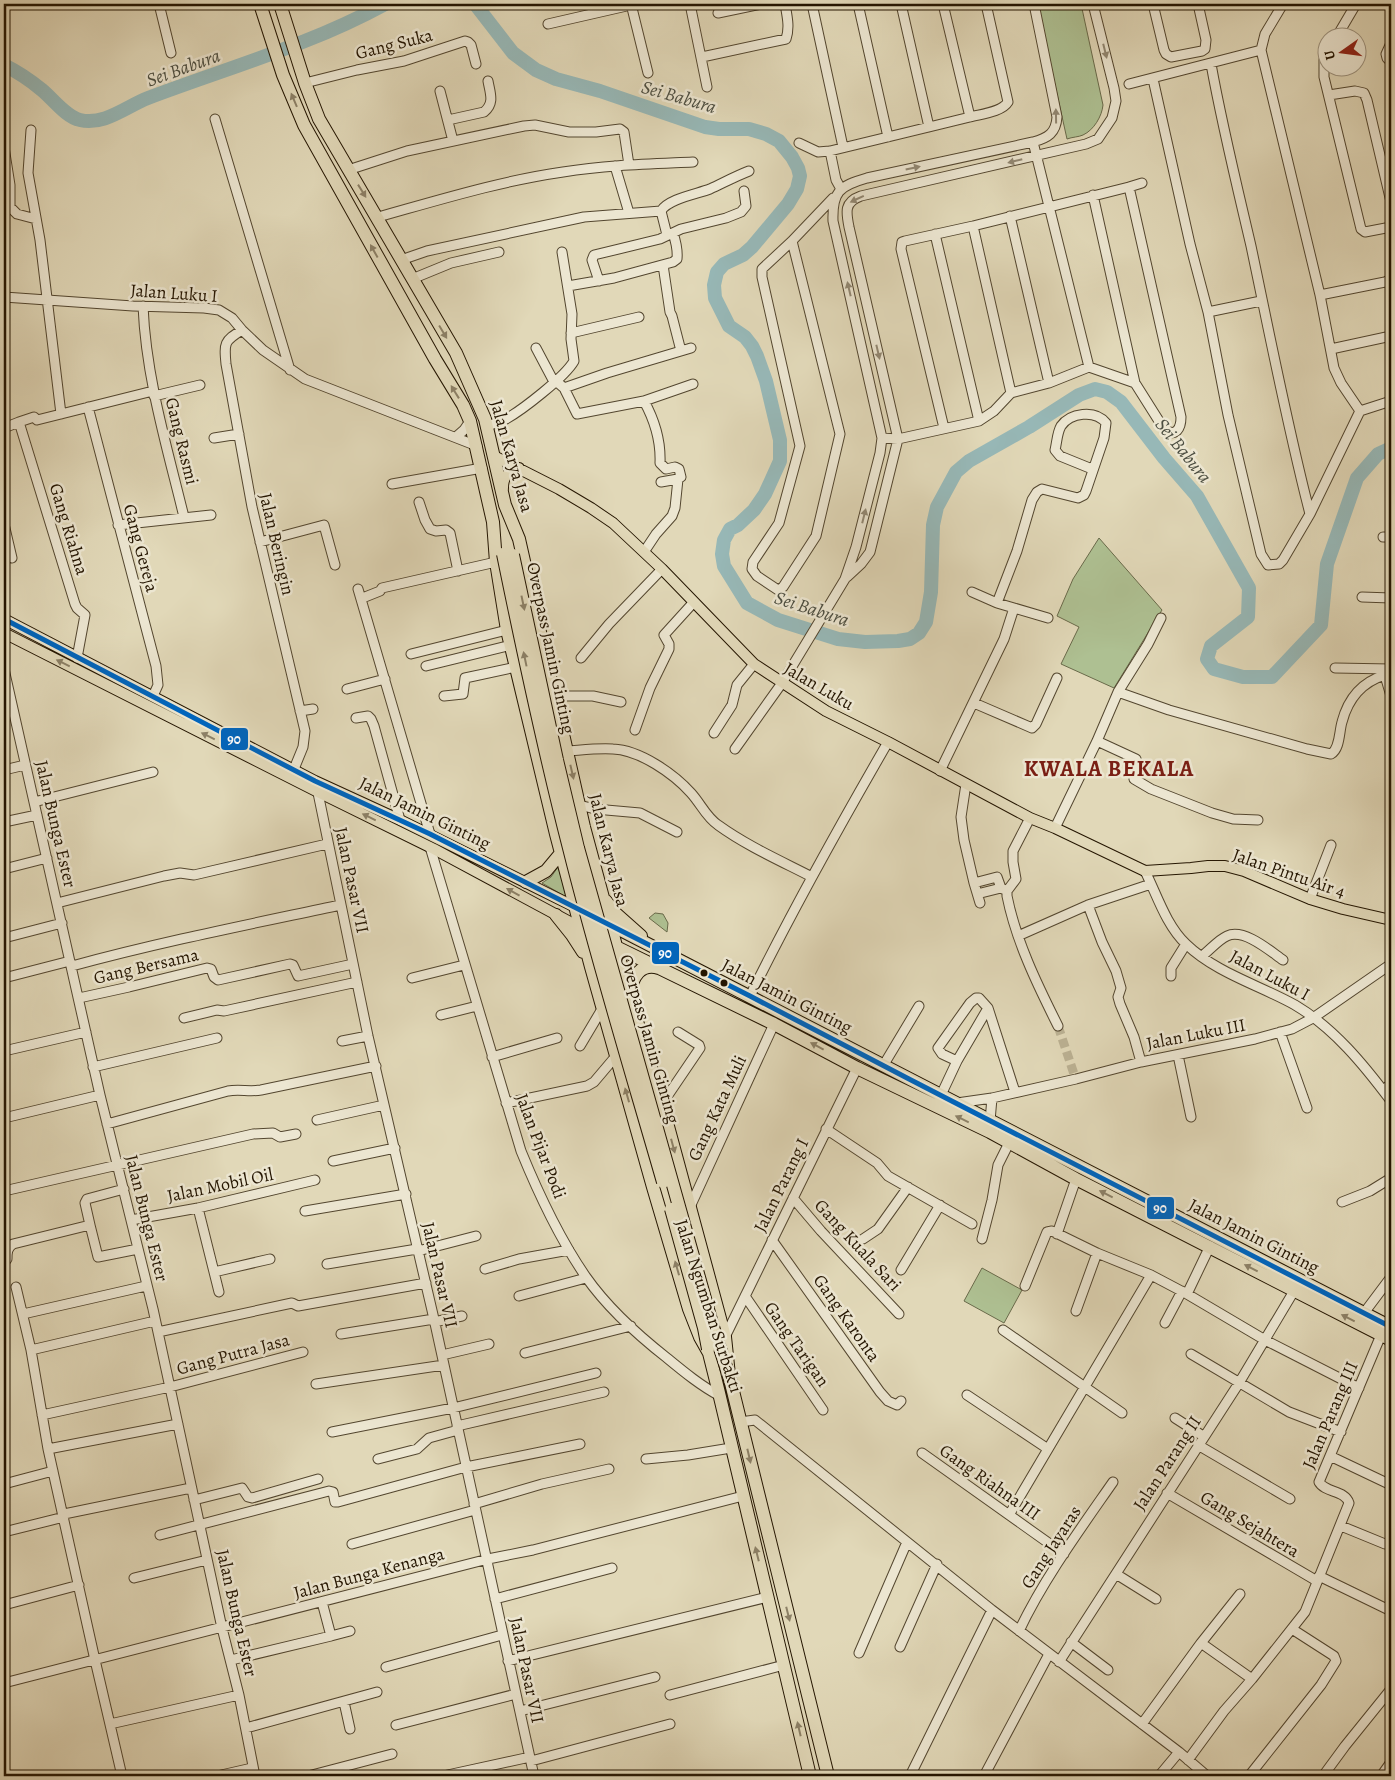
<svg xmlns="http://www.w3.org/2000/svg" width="1395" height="1780" viewBox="0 0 1395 1780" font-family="Alegreya,serif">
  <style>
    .green { fill: #aec092; stroke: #696a4a }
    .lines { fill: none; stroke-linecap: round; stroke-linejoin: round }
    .river { stroke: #97b8b7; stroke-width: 14 }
    .minor-tunnel { stroke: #bbb193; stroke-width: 9; stroke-dasharray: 9 4.5; stroke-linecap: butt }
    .minor-casing { stroke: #53462f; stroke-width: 11 }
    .major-casing { stroke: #241501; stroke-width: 12 }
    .highway-casing { stroke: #241501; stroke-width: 14 }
    .minor { stroke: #ece6d1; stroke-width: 9 }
    .major { stroke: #e1d8b8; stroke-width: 10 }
    .highway { stroke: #e1d8b8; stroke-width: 12 }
    .highway-bridge-casing { stroke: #241501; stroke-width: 14; stroke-linecap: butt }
    .highway-bridge { stroke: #e1d8b8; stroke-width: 12 }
    .bus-1-casing { stroke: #ece6d1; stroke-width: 9 }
    .bus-1 { stroke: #0065bd; stroke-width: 5 }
    .oneway { fill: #928873 }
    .oneway2 { fill: #8c8066 }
    .bus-dot { fill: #241501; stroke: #ece6d1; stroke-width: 2 }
    .labels { text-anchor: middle; stroke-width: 5; stroke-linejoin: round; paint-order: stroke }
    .street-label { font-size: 18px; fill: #241501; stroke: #ece6d1 }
    .water-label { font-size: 19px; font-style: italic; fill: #4c4e41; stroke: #ece6d1 }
    .district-label { font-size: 22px; font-weight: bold; letter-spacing: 1px; fill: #7a1f14; stroke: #ece6d1 }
    .line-badge { stroke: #ece6d1; stroke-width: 2 }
    .badge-label { font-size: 14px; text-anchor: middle; font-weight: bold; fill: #fff }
  </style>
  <rect width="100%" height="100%" fill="#e1d8b8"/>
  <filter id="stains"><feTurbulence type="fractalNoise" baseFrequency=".004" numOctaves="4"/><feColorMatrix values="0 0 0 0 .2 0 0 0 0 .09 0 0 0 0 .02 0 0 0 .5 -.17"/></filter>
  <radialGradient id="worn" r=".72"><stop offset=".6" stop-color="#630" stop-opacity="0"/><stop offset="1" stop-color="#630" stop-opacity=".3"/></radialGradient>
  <path class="green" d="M1037 4H1081L1103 105C1102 116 1094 130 1083 135 1079 137 1072 137 1067 139Z
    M1099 538 1162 610 1114 688 1061 664 1079 627 1057 616 1073 579Z
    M558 867 568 898 542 883 551 877Z
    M655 913 663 914 668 923 667 932 649 918Z
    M982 1268 1022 1290 1004 1323 964 1301Z"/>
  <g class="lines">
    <path class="river" d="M475 4 513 53 536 70 556 79 600 91 705 127 719 129H749L766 134 779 141 792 157 798 168 800 176 797 189 788 204 752 247 743 255 724 264 717 272 714 285 715 298 729 326 745 337 752 346 757 356 766 381 780 440V461L765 494 754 510 738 525 730 529 724 540 722 554 724 566 747 603 778 620 838 639 865 642 898 641 910 639 919 633 926 622 931 592 933 525 937 507 956 472 969 461 1029 427 1079 395 1095 389 1107 392 1121 402 1164 458 1197 496 1249 588 1248 617 1211 646 1207 659 1214 669 1243 677H1272L1321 625 1327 564 1357 478 1378 454 1391 448
      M4 65C18 72 30 80 42 90 53 99 66 117 80 120 104 126 127 106 148 98 227 68 310 45 385 4"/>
    <path class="minor-tunnel" d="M1058 1026 1074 1074"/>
    <defs>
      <path id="minor" d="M159 4 171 53
        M631 4 648 73
        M690 4 707 87
        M812 4 843 147
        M858 4 888 137
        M943 4 970 117C981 114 1002 112 1008 102L986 4
        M1153 4 1164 50 1166 54 1171 57 1202 51 1205 49 1206 40 1198 4
        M1283 4 1265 34 1261 50 1320 295 1334 368 1341 383 1360 411
        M718 13 761 4
        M548 24 631 5
        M1336 38 1356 4
        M1391 43 1386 54 1387 58 1391 62
        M1328 52 1324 60V77L1361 229 1365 232 1391 227
        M702 57 786 39C790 27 787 16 785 4
        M1211 64C1222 125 1237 186 1251 246 1270 336 1287 425 1310 514
        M1153 79 1190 244 1208 312 1228 415 1261 554 1268 565 1279 564 1283 560 1310 514 1360 411 1391 401
        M305 83 357 70 404 61 465 41 468 42 471 45 476 64
        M1129 84 1261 50
        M440 91 453 141
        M1329 95 1355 91 1364 93 1367 100 1391 202
        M215 119 290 370
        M448 120 484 112C495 103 490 93 488 81
        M929 127 970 117
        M31 130 28 173 40 240 61 414
        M799 143 818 152 830 151 929 127 901 4
        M4 147 10 185V207L17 214 36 219
        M830 151 836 180 841 189
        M615 166 629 213
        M348 170 407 151 524 126 535 125 569 132H596L620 129 624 132 629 165
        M1129 187 1142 183
        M1093 195 1135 383
        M1010 216 1049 383
        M378 217C439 200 500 181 563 172 606 165 649 164 693 162
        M973 226 1011 393
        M935 234 979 421
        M667 235 661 211C668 199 697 194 710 189 723 183 736 176 749 171
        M792 241 840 434 816 536 783 587 778 590 757 576 752 569 753 562 779 523 800 446 762 277V269L792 241 833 198
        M401 260 427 251 584 217 661 211
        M663 265 670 312 672 316 681 351
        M412 279 451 263 499 252
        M599 281 592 260 594 255 660 239 681 229 726 218 741 212 746 206 744 191
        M568 286 614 278 673 262 677 259C678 249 676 242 673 233
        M1320 295 1385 282 1391 279
        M4 297 133 306 204 308 219 310 232 318 242 330 263 350 305 379 477 446
        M143 306C146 378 167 447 184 517
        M1208 312 1261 301
        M242 330C224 341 224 343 226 364L252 507 305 731 303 747 294 769
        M571 333 639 317
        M536 348 554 382
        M1331 349 1391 336
        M556 381 564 388 577 414 644 401C655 421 661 440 660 463L666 469 675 467 679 469 681 477 678 479 675 508 672 516 656 534 644 552
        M564 388 607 373 691 348
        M154 396 200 385
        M644 401 693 384
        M88 407 156 666 158 685 153 696
        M19 422 34 417 37 420 153 391
        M487 426C493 424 500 422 506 419 522 410 565 377 574 361L571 339 572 314 562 252
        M4 428 19 422 75 604 77 608 85 615 77 658
        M944 428 901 249 902 242 905 241 973 226 1129 187 1181 417C1181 428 1176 438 1164 429L1135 383 1089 367
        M456 437 464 430 470 421
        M214 438 239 434
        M882 438 898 439 979 421 994 411 1011 393 1049 383 1089 367 1033 142
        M661 482 678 479
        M392 484 482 468
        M419 502 425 520 430 529 436 531 446 530 450 533 458 571
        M4 524 12 558
        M118 525 211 515
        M1383 537H1391
        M260 542 324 525 335 565
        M847 577 861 564 870 552 898 439 849 227C846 212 844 202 861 196L1086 144 1098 139 1112 118 1116 101 1114 88 1093 4
        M358 589 430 834
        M972 592 997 603
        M365 597 380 591 382 588 496 562
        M1362 597 1391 598
        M1014 608 1048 618
        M411 654 507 630
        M581 658 609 624 662 569
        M426 666 511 645
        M1335 668 1391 669
        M4 669 100 1095 153 1309 222 1628 239 1695 255 1776
        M1383 669 1391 696
        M347 689 385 679
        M1118 692 1169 710 1307 749 1331 754C1340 749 1339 732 1342 722 1348 699 1362 682 1385 675
        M444 696 463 694 465 678 516 667
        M554 696H593L621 702
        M974 703 1032 728 1036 724 1057 678
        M300 711 313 709
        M356 718 368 716 371 719 374 726 400 820
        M635 730 650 688 669 649V644L664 635 693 603
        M714 733 732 705 737 685 754 664
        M1097 741 1136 759 1138 765 1134 779 1151 789 1212 813 1233 819 1258 820
        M735 749 782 683 845 579 856 547 880 453 882 438 833 221C832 192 839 186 867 178L1033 142C1048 138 1056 133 1057 117L1034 4
        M567 751C582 750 598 748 613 749 640 750 674 774 691 793 701 804 706 817 718 825 747 846 781 861 812 877
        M4 770 25 765
        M940 771 1004 639 1014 608 997 603 1017 551 1032 500 1037 492 1042 489 1078 498 1084 495 1086 491 1104 438 1106 423C1095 409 1070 413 1061 426 1057 433 1057 442 1055 450L1060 456 1092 469
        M966 784 961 817 964 840 974 883
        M317 788 368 1036 434 1319 534 1776
        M34 802 153 772
        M579 805 595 809 640 813 677 832
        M1030 818 1013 851V862L1016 879 1007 891V896C1016 941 1037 984 1058 1026
        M4 822 37 815
        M1055 828 1097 741 1118 692 1148 644 1161 618
        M430 847 521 1151C539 1195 559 1238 586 1277 607 1307 639 1336 667 1358 684 1372 701 1386 720 1396
        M4 869 47 858
        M1145 871C1157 895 1166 925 1186 944 1216 973 1259 985 1295 1005 1334 1028 1364 1065 1391 1101
        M981 893 1001 888
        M1310 899 1331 845
        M57 903 164 876 180 873 194 875 327 844
        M980 903 974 883 997 877 1001 888 1007 891
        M1088 905 1102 942 1116 971 1121 988 1118 997 1120 1004 1134 1037 1141 1062
        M1018 936 1088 905 1151 884
        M4 938 62 923
        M1202 956C1210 950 1218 940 1227 936 1244 928 1270 951 1283 960
        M72 966C160 942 251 924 340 905
        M1171 976V968L1186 944
        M4 978 70 961
        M412 978 464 965
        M750 996C793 909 840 825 888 742
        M79 998 129 987 207 968 211 969 214 977 218 980 290 964 293 965 298 976 353 964
        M441 1015 477 1006
        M184 1018 217 1010 224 1011 357 982
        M1280 1032 1307 1108
        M342 1041 368 1036
        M580 1046 602 1009
        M4 1051 86 1032
        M1178 1055 1191 1117
        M492 1057 557 1038
        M957 1061 942 1054 938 1048 970 1003 976 998H979L988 1008 1015 1092
        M883 1066 919 1006
        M93 1067 217 1038
        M1383 1090 1391 1084
        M941 1095 957 1061 988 1008
        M506 1103 587 1086 594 1082 616 1056
        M957 1103 992 1098 1076 1079 1141 1062 1255 1039 1292 1029 1313 1018 1391 964
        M662 1104 700 1048 699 1045 678 1032
        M4 1118 100 1095
        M317 1120 384 1105
        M990 1121 992 1098
        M107 1124 228 1091C239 1089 250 1092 261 1090L376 1066
        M826 1129 877 1163 888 1176 972 1224
        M333 1161 395 1148
        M4 1191 253 1134 273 1133 280 1137 296 1134
        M793 1198 821 1231 899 1314
        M1342 1202 1370 1191 1391 1178
        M690 1207 774 1024
        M198 1208 219 1292
        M305 1211 406 1194
        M131 1220 198 1208 315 1180
        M90 1225 98 1257 138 1249
        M1057 1234 1076 1179
        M863 1239 878 1229 908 1187
        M982 1239 992 1200 998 1165 1009 1143
        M772 1240 880 1392 888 1401 897 1405 901 1401
        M418 1251 476 1236
        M4 1263 7 1259C7 1253 7 1248 13 1244L90 1225 85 1203 87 1199 124 1189
        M327 1264 417 1249
        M485 1269 519 1259 569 1250
        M901 1270 940 1205
        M214 1272 270 1259
        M1025 1286 1047 1232 1052 1231 1097 1253 1151 1275 1187 1294 1265 1340 1359 1388
        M16 1287 31 1350 48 1449 95 1660 122 1776
        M1187 1294 1210 1246
        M519 1296 586 1278
        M745 1296 823 1410
        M1076 1311 1097 1253
        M1364 1313 1391 1277
        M23 1314 146 1286
        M434 1322 462 1316
        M1165 1323 1182 1291
        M1003 1330 1122 1413
        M158 1332 292 1303 298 1306 426 1283
        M341 1334 434 1319
        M725 1337 857 1068
        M31 1350 155 1321
        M525 1353 631 1326
        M1191 1354 1289 1412 1341 1432
        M442 1355 489 1344
        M316 1384 444 1365
        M967 1395 1048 1449
        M42 1415 170 1387 303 1352
        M1175 1418 1203 1436
        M740 1422 755 1420 992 1610 1179 1752 1207 1776
        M457 1426 604 1392
        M332 1432 453 1408 596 1373
        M1198 1445 1290 1499
        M48 1449 178 1424
        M922 1453 1064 1554
        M1330 1456 1391 1485
        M378 1459 417 1449 429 1438 458 1430
        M646 1459 688 1455 731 1448
        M4 1484 53 1471
        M1167 1493 1317 1581
        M194 1500 242 1488 248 1497 252 1498 318 1479
        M474 1504 542 1484 609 1469
        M64 1514 191 1488
        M1009 1515 1151 1275
        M1341 1526 1385 1544
        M4 1532 64 1517
        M160 1535 329 1491 333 1492 335 1502H338L466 1467 580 1444
        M352 1544 475 1510
        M1116 1574 1156 1599
        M1319 1576 1389 1610
        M134 1578 207 1560
        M495 1599 612 1568
        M4 1605 79 1585
        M1019 1631C1043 1580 1081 1528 1113 1482
        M331 1636 350 1631
        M1071 1642 1108 1670
        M1201 1643 1252 1679
        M900 1647 937 1564
        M859 1653 907 1542
        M231 1660 331 1636 322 1602
        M508 1661 768 1597
        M1059 1662 1239 1383 1297 1286
        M386 1667 502 1635
        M4 1683 488 1559 533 1550 743 1496
        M670 1695 784 1665
        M344 1702 350 1729
        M520 1711 655 1677
        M110 1724 239 1695
        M1142 1724 1201 1643 1240 1594
        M396 1725 516 1694
        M246 1728 377 1692
        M1188 1760 1224 1711 1252 1679 1305 1612 1349 1503C1345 1490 1325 1493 1319 1482L1381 1335
        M531 1761 670 1724
        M217 1776 252 1768
        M308 1776 392 1754
        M443 1776 530 1757
        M910 1776 992 1610
        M984 1776 1049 1654
        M1159 1776 1179 1752
        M1249 1776 1321 1685 1336 1661 1334 1656 1292 1629
        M1323 1776 1345 1746 1391 1689
        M1381 1776 1391 1762"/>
      <path id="major" d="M494 456 559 489 591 508 613 523 662 569 754 664 826 711 888 742 1030 818 1055 828 1145 871 1191 868 1208 866H1225L1244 871 1310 899 1343 909 1391 920
        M503 488C503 476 508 472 519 468
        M4 619 315 781 400 820 575 907
        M4 633 318 792 434 849 581 928"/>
      <path id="highway" d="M260 4 283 75 304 125 435 359 463 405 470 421 493 522 496 562 507 630 556 834 591 967 653 1187 689 1309 700 1337 709 1353 719 1393 810 1776
        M280 4 305 83 319 119 456 353 485 419 505 505 519 539 584 827 630 998 662 1104 725 1337 729 1375 828 1776
        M526 882 546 871 561 853
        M606 901 614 912 641 936
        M556 915 572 935 583 952
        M607 923 1391 1327
        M612 945 774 1024 857 1068 990 1132 1076 1179 1391 1340
        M630 993C632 977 641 962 659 968"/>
    </defs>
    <use href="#minor" class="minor-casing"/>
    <use href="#major" class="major-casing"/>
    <use href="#highway" class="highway-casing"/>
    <use href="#minor" class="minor"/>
    <use href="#major" class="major"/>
    <use href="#highway" class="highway"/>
    <defs>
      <path id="highway-bridge" d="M503 554C523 652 544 751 569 848 597 960 631 1071 663 1182
        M513 555 557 760 578 848 713 1327 727 1370
        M671 1209 704 1328 708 1349"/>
    </defs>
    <use href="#highway-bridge" class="highway-bridge-casing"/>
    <use href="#highway-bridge" class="highway-bridge"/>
    <defs>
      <path id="bus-1" d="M4 619 315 781 430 834 750 996 909 1079 1391 1327"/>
    </defs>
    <use href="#bus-1" class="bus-1-casing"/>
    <use href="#bus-1" class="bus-1"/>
  </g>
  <defs><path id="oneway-solid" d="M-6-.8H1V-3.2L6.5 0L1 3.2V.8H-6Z" transform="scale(1.25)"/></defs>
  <g class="oneway">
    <use href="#oneway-solid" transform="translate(1105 51) rotate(76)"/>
    <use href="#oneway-solid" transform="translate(1056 116) rotate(-91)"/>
    <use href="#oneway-solid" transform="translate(1015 161) rotate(166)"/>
    <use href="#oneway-solid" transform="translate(913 168) rotate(-12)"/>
    <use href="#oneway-solid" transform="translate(857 199) rotate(155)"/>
    <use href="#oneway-solid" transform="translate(849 289) rotate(-103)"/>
    <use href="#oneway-solid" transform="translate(878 352) rotate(77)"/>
    <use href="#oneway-solid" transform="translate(864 516) rotate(-76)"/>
  </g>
  <g class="oneway2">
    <use href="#oneway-solid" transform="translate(294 100) rotate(-113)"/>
    <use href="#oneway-solid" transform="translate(362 191) rotate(58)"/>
    <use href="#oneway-solid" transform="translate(374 251) rotate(-119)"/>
    <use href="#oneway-solid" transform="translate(443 332) rotate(59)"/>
    <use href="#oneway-solid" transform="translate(455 392) rotate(-122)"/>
    <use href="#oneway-solid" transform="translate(523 603) rotate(78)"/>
    <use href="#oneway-solid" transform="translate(525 659) rotate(-102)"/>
    <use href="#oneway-solid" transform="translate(63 663) rotate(-154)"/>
    <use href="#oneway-solid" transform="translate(208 736) rotate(-154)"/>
    <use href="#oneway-solid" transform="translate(572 772) rotate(77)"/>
    <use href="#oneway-solid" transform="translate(369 817) rotate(-154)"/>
    <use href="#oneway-solid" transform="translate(513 892) rotate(-151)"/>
    <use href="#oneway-solid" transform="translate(817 1046) rotate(-152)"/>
    <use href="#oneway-solid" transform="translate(627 1095) rotate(-106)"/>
    <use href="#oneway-solid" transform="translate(962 1119) rotate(-154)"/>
    <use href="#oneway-solid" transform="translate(673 1146) rotate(75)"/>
    <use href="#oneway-solid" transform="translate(1106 1194) rotate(-153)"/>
    <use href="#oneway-solid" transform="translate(677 1268) rotate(-106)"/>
    <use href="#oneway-solid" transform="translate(1251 1268) rotate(-153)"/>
    <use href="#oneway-solid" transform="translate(1348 1318) rotate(-153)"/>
    <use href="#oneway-solid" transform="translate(749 1456) rotate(77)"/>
    <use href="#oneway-solid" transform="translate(757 1554) rotate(-104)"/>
    <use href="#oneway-solid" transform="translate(788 1614) rotate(76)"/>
    <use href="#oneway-solid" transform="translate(799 1729) rotate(-103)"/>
  </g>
  <g class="bus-dot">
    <circle cx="704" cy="973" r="4.5"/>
    <circle cx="724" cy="983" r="4.5"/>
  </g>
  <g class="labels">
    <g class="street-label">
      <text transform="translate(394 44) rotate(-14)" y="6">Gang Suka</text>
      <text transform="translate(174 293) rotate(4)" y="6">Jalan Luku I</text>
      <text transform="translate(182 441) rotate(76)" y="6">Gang Rasmi</text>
      <text transform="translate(512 456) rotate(74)" y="6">Jalan Karya Jasa</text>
      <text transform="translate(69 529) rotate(73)" y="6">Gang Riahna</text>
      <text transform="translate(277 544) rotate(77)" y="6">Jalan Beringin</text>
      <text transform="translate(141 548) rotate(75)" y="6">Gang Gereja</text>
      <text transform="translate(551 648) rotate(78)" y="6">Overpass Jamin Ginting</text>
      <text transform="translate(819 686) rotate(30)" y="6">Jalan Luku</text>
      <text transform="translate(425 813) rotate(26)" y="6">Jalan Jamin Ginting</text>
      <text transform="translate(56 824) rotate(77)" y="6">Jalan Bunga Ester</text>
      <text transform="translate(609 850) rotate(76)" y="6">Jalan Karya Jasa</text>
      <text transform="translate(1289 873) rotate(19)" y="6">Jalan Pintu Air 4</text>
      <text transform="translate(352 880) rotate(78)" y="6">Jalan Pasar VII</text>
      <text transform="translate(146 966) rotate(-13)" y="6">Gang Bersama</text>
      <text transform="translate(1270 975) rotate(28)" y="6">Jalan Luku I</text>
      <text transform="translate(787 996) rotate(27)" y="6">Jalan Jamin Ginting</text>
      <text transform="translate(1196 1034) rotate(-11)" y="6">Jalan Luku III</text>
      <text transform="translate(650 1039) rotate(74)" y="6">Overpass Jamin Ginting</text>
      <text transform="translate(717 1108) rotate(-65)" y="6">Gang Kata Muli</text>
      <text transform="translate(541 1146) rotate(69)" y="6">Jalan Pijar Podi</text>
      <text transform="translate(220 1185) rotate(-12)" y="6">Jalan Mobil Oil</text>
      <text transform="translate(781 1185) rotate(-64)" y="6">Jalan Parang I</text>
      <text transform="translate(147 1218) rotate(76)" y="6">Jalan Bunga Ester</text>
      <text transform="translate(1254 1236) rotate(27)" y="6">Jalan Jamin Ginting</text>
      <text transform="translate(858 1245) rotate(47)" y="6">Gang Kuala Sari</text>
      <text transform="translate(440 1275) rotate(77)" y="6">Jalan Pasar VII</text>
      <text transform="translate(709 1306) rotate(72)" y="6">Jalan Ngumban Surbakti</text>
      <text transform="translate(847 1318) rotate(55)" y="6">Gang Karonta</text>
      <text transform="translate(797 1344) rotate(55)" y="6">Gang Tarigan</text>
      <text transform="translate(233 1354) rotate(-15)" y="6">Gang Putra Jasa</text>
      <text transform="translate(1330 1415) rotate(-67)" y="6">Jalan Parang III</text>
      <text transform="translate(1167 1463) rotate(-57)" y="6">Jalan Parang II</text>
      <text transform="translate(990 1482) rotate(35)" y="6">Gang Riahna III</text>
      <text transform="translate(1250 1524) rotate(31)" y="6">Gang Sejahtera</text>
      <text transform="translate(1051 1547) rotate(-57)" y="6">Gang Jayaras</text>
      <text transform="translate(369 1573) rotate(-15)" y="6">Jalan Bunga Kenanga</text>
      <text transform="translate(237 1613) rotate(77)" y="6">Jalan Bunga Ester</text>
      <text transform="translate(527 1670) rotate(78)" y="6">Jalan Pasar VII</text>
    </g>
    <g class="water-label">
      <text transform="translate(183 67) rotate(-20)" y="7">Sei Babura</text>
      <text transform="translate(679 96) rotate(16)" y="7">Sei Babura</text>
      <text transform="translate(1184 450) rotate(51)" y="7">Sei Babura</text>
      <text transform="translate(812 608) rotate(18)" y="7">Sei Babura</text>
    </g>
    <g class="district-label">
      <text x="1109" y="776">KWALA BEKALA</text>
    </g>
  </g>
  <g class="line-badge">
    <rect x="220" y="727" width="29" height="24" rx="5" fill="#0065bd"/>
    <rect x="651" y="941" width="29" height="24" rx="5" fill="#0065bd"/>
    <rect x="1146" y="1196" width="29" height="24" rx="5" fill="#0065bd"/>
  </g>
  <g class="badge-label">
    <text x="234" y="744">90</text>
    <text x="665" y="958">90</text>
    <text x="1160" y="1213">90</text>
  </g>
  <rect width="1395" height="1780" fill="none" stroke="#e1d8b8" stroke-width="20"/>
  <rect x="5" y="5" width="1385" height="1770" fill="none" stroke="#241501" stroke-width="2.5"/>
  <rect x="10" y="10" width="1375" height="1760" fill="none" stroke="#241501"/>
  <g transform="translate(1342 52) rotate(256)"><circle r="24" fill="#ece6d1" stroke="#9c927e"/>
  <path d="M0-4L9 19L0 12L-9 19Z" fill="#8f2418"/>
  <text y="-8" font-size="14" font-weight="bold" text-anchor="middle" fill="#241501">U</text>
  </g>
  <rect width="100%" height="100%" filter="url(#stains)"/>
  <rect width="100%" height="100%" fill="url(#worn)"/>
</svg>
